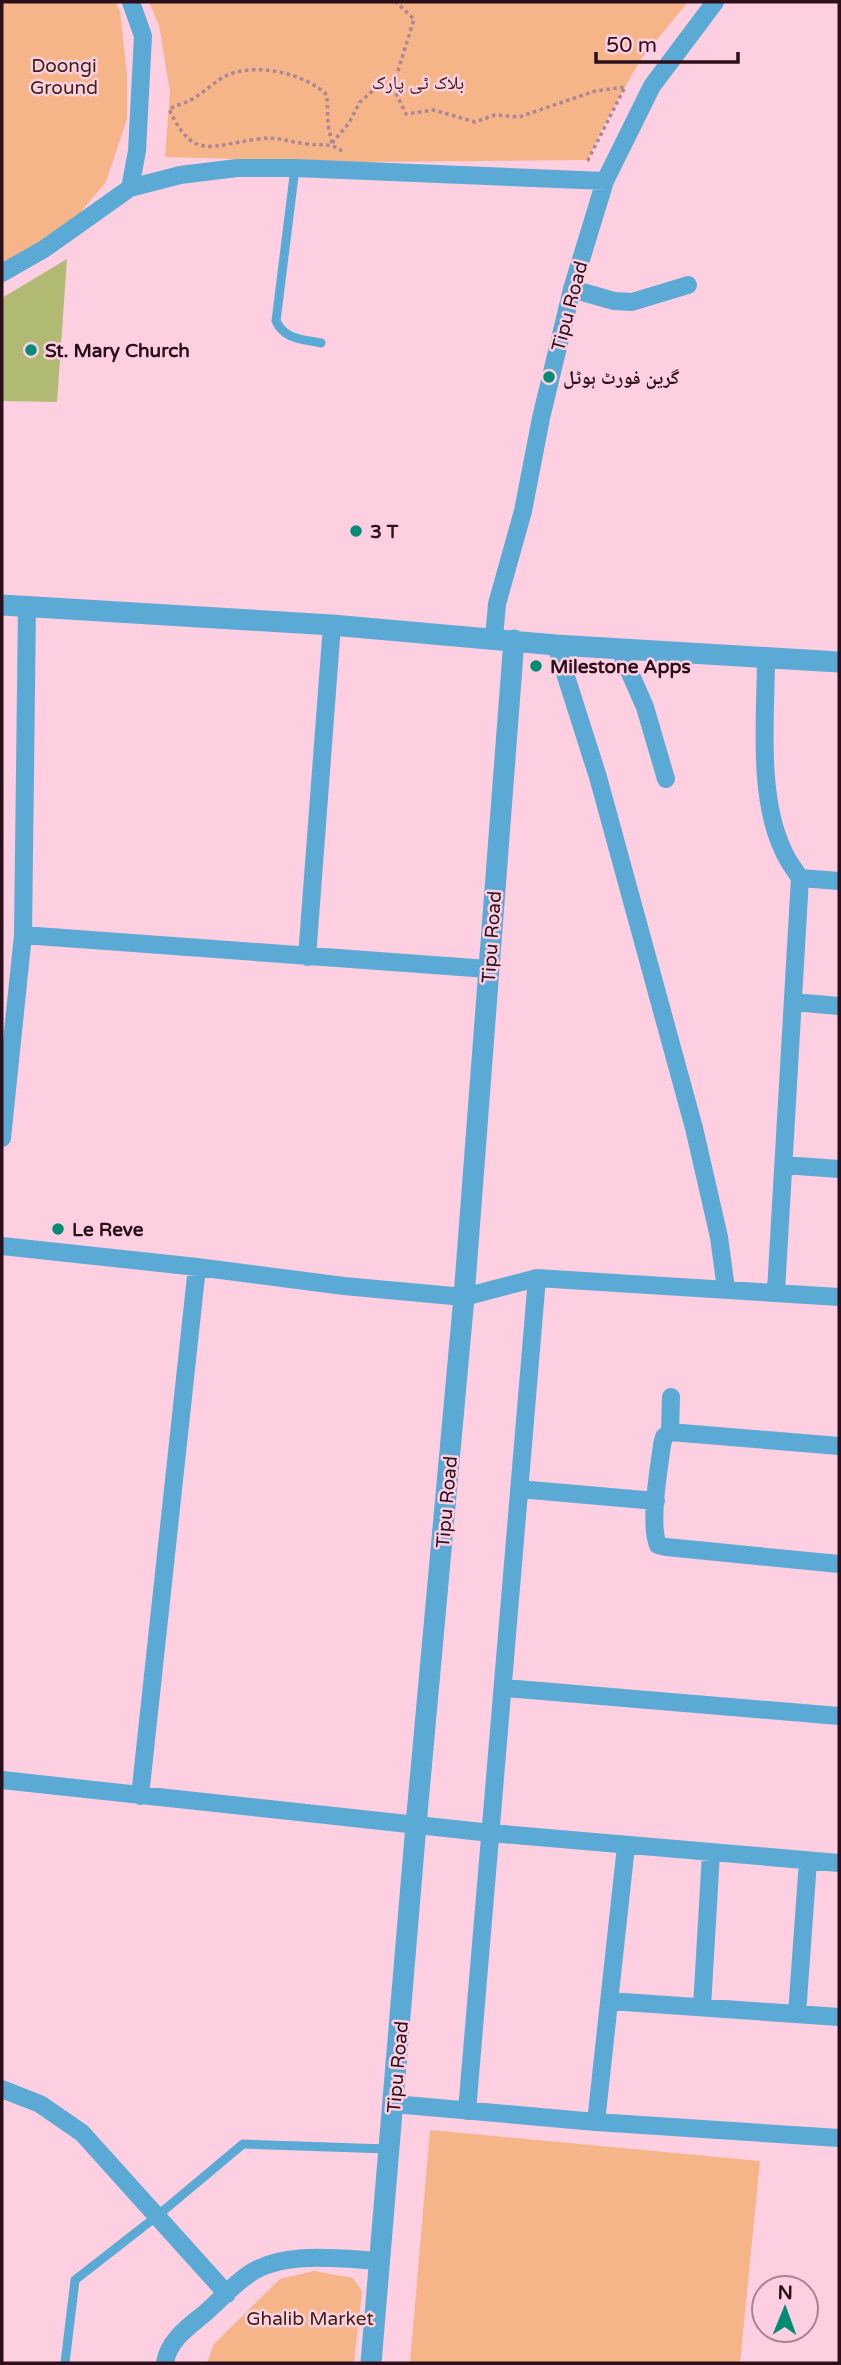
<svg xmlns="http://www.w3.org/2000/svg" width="841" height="2365" viewBox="0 0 841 2365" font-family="'Varela Round','Noto Naskh Arabic',sans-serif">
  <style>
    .green { fill: #f5b589 }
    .building { fill: #b0ba73 }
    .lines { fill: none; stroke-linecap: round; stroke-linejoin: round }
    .path { stroke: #ad8594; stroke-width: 3.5; stroke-dasharray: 3.5 3.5; stroke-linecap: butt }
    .service { stroke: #5baad6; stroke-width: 9 }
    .minor { stroke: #5baad6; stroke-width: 18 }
    .tertiary { stroke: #5baad6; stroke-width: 21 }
    .poi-dot { fill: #008c75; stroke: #fecfe0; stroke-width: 2.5 }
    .labels { text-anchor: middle; stroke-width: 5; stroke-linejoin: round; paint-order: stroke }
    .park-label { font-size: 19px; fill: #3a2517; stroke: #fecfe0 }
    .street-label { font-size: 19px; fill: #2b101b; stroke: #fecfe0 }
    .poi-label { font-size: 19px; font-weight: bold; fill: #2b101b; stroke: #fecfe0; text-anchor: start }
  </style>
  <rect width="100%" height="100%" fill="#fecfe0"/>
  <path class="green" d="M2 2H116L120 12 127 74V119L106 182 59 238 2 268Z
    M149 2H688L641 59 602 128 588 160 356 162 165 157 170 92 159 25Z
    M430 2130 760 2161 740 2363H410Z
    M314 2271 353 2278 362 2291 354 2363H207L214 2344 280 2279Z"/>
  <path class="building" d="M67 259 57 402 2 401V298Z"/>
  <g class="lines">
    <path class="path" d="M393 87 406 114 434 110 475 122 495 115 519 117 595 91 625 87 588 160H585
      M332 143 328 125 327 95C305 74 260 63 230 74 217 79 206 91 194 98 186 103 177 105 169 109 194 162 210 145 258 139 277 136 288 142 307 144 322 146 329 142 342 151
      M332 143 349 123 360 102 376 88 393 87 414 19 396 2"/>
    <path class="service" d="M295 168 276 321C285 340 302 339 321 343
      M65 2363 75 2280 157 2216 243 2144 388 2149"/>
    <path class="minor" d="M130 188 137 151 143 36 131 2
      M2 273 44 249 130 188 180 175 237 168H295L605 181
      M572 289 614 301 632 302 688 285
      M494 638 497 604 523 511 541 418 572 289 605 181 652 86 715 2
      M556 645 598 777 694 1128 719 1237 726 1289
      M619 648 645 707 666 779
      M766 656C766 715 757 795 783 850 787 860 794 869 800 878L776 1291
      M800 878 839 881
      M23 935 488 969
      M307 957 332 625
      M793 1002 839 1006
      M2 1138 23 935 27 607
      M784 1165 839 1169
      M2 1246 197 1267 344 1286 464 1297 537 1278 839 1297
      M670 1432 671 1397
      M839 1446 670 1432 664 1437 662 1445C659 1469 649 1523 658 1545L666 1547 839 1564
      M519 1489 656 1501
      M504 1688 839 1716
      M2 1780 491 1833 839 1863
      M140 1796 197 1267
      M610 2001 839 2017
      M702 2007 711 1853
      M797 2014 808 1861
      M2 2089 40 2104 82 2133 227 2294
      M394 2104 596 2122 839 2138
      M467 2111 537 1278
      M596 2122 626 1846
      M165 2363C168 2341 188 2327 204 2314 219 2301 233 2285 249 2274 284 2250 341 2259 381 2261"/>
    <path class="tertiary" d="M2 605 332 625 556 645 839 662
      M371 2363 416 1825 464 1297 514 640"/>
  </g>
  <g class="poi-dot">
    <circle cx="31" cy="350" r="7"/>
    <circle cx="549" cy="377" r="7"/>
    <circle cx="356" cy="531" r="7"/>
    <circle cx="536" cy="666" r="7"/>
    <circle cx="58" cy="1229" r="7"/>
  </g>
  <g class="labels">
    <g class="park-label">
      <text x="64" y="72">Doongi<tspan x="64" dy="22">Ground</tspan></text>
      <text x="418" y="89">بلاک ٹی پارک</text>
      <text x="310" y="2325">Ghalib Market</text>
    </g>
    <g class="street-label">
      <text transform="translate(569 306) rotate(-75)" y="7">Tipu Road</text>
      <text transform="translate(491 937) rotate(-86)" y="7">Tipu Road</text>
      <text transform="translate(446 1502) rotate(-85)" y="7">Tipu Road</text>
      <text transform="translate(397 2067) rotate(-85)" y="7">Tipu Road</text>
    </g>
    <g class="poi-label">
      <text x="45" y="357">St. Mary Church</text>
      <text x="563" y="384">گرین فورٹ ہوٹل</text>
      <text x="370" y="538">3 T</text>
      <text x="550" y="673">Milestone Apps</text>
      <text x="72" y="1236">Le Reve</text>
    </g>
  </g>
  <rect width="841" height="2365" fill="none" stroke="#2b101b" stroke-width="7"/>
  <g transform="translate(785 2309) rotate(1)"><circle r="33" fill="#fecfe0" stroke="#aa8391" stroke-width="2"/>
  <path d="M0-5L12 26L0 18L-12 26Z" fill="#008c75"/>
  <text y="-10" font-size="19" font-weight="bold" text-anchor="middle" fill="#2b101b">N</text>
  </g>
  <path d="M596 52v10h142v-10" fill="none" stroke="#2b101b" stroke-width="3.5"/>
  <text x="606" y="52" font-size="21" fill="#2b101b" stroke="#fecfe0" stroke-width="5" paint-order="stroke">50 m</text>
</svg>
